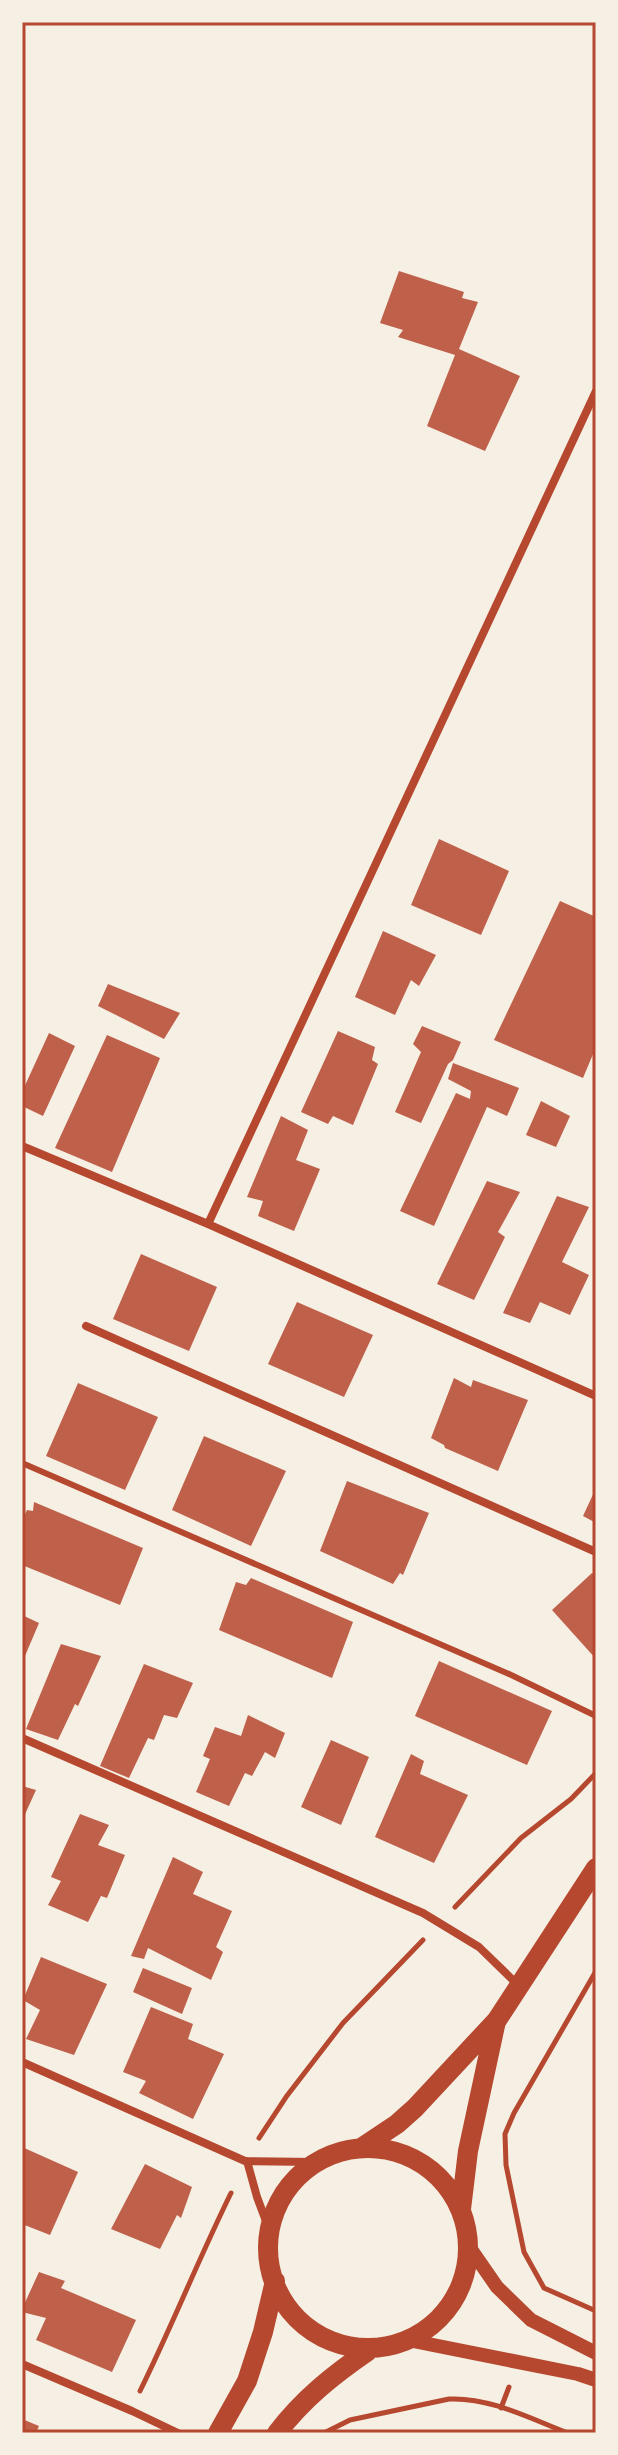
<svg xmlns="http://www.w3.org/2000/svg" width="618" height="2455" viewBox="0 0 618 2455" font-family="Poppins,sans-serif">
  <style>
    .building { fill: #bf614a }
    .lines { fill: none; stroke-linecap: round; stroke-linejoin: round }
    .path { stroke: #b5482f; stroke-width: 5 }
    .service { stroke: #b5482f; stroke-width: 6 }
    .minor { stroke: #b5482f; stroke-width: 8 }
    .tertiary { stroke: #b5482f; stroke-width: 14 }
    .primary { stroke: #b5482f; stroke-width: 20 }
    .neatline { fill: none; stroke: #b5482f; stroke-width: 3 }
  </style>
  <rect width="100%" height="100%" fill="#f6efe4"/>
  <path class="building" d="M399 271 464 292 462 298 478 302 459 349 520 376 485 451 427 426 455 355 398 337 403 330 380 323Z
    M439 839 509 871 481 935 411 905Z
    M560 901 596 917V1047L583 1078 494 1040Z
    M383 931 436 955 419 986 411 980 395 1015 355 997Z
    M108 984 180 1013 164 1039 98 1006Z
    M422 1026 461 1042 453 1060 448 1064 421 1123 395 1112 421 1052 413 1044Z
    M338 1031 375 1047 372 1060 378 1064 353 1125 333 1116 328 1124 301 1112Z
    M49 1033 75 1046 43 1116 22 1106V1092Z
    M107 1035 160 1058 112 1172 55 1148Z
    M453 1063 519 1088 507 1116 487 1107 434 1226 400 1211 456 1093 470 1099 471 1091 448 1079Z
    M541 1101 570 1116 556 1147 526 1135Z
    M281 1116 308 1130 296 1160 320 1169 294 1231 258 1216 263 1201 247 1197Z
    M487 1181 520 1192 498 1232 505 1237 474 1300 437 1284Z
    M557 1196 589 1207 562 1262 589 1275 570 1315 540 1302 530 1323 503 1313Z
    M141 1254 217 1287 189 1351 113 1319Z
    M297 1302 373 1335 344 1397 268 1364Z
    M454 1378 471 1387 473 1380 528 1400 498 1471 445 1448 444 1445 431 1438Z
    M78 1383 158 1417 125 1490 46 1456Z
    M204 1436 286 1471 251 1546 172 1510Z
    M347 1481 429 1513 403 1575 400 1573 393 1584 320 1551Z
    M596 1488V1523L583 1516Z
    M34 1502 143 1548 120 1605 22 1565V1521L27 1510 33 1511Z
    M592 1573 596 1576V1659L552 1610Z
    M251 1578 353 1622 332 1678 219 1630 236 1582 246 1585Z
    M22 1615 39 1623 22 1663Z
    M61 1644 101 1656 78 1706 75 1704 58 1740 26 1729Z
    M439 1661 552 1711 527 1765 415 1716Z
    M144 1664 193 1683 177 1718 164 1715 154 1740 148 1738 129 1778 100 1766Z
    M248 1715 285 1733 275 1758 265 1752 252 1776 245 1773 229 1806 196 1792 210 1759 203 1756 215 1727 241 1736Z
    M331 1740 369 1757 341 1825 301 1807Z
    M411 1754 424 1761 420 1774 468 1795 434 1863 375 1837Z
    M22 1786 36 1790 22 1821Z
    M80 1814 109 1825 98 1845 125 1855 107 1898 101 1896 88 1922 48 1905 61 1881 51 1877Z
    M173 1857 203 1872 193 1894 232 1911 216 1947 223 1952 211 1980 148 1948 144 1959 131 1956Z
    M41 1957 107 1984 74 2055 26 2039 40 2010 23 2000Z
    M143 1968 192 1988 182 2014 133 1992Z
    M151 2007 193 2024 188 2039 224 2054 193 2119 139 2093 146 2081 123 2072Z
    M22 2147 78 2172 50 2235 22 2224Z
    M145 2164 192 2187 181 2218 177 2215 160 2249 111 2229Z
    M39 2272 65 2281 61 2288 136 2320 112 2372 36 2340 46 2318 22 2312V2309Z
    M22 2419 39 2426 36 2433H22Z"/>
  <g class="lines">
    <path class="path" d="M455 1907 521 1838 571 1799 596 1773
      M596 1971 514 2113 505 2134 506 2165 524 2252 544 2288 596 2311
      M259 2138 286 2097 343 2023 423 1940
      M140 2391C172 2326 199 2258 231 2193
      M501 2408 509 2387
      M324 2433 350 2420 449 2399C490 2397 531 2419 568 2433"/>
    <path class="service" d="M22 1463 509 1674 596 1716"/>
    <path class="minor" d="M22 1146 208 1224 596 1396
      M208 1224 596 391
      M86 1326 596 1552
      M22 1738 423 1913 479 1947 518 1985
      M22 2062 245 2161 315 2162
      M247 2161 257 2197 269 2229
      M22 2364 132 2411 178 2433"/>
    <path class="tertiary" d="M470 2248 497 2287 531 2320 596 2353
      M408 2340 578 2374 596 2380"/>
    <path class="primary" d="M268 2248a100 100 0 1 1 200 0a100 100 0 1 1-200 0Z
      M361 2148 397 2124 415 2108 497 2020 596 1868
      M461 2209 468 2151 496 2021
      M218 2433 247 2381 263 2332 275 2281
      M277 2433C303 2399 333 2375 368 2351"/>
  </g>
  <rect width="618" height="2455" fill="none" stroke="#f6efe4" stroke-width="48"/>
  <rect x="24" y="24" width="570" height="2407" class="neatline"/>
</svg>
